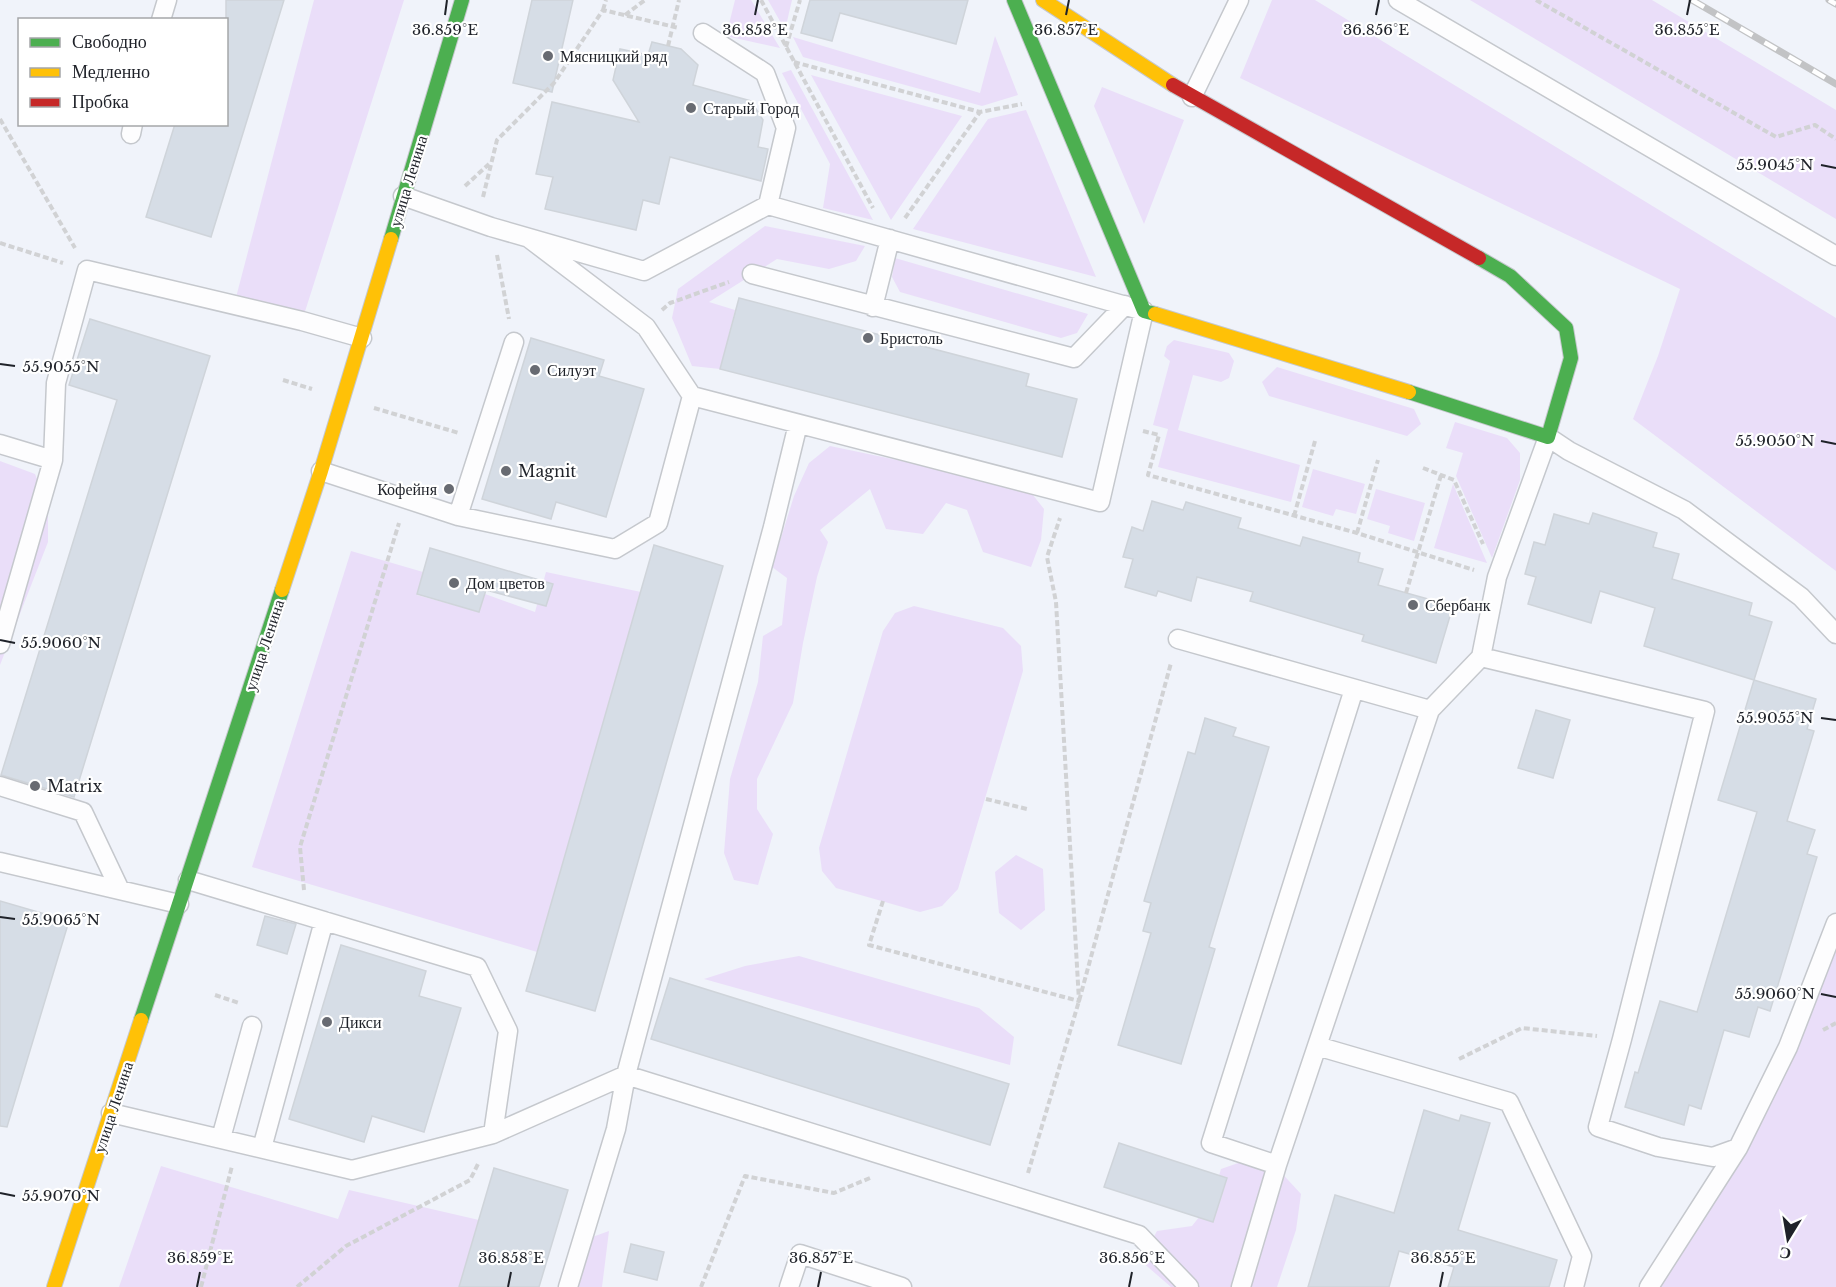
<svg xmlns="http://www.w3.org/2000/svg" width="1836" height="1287" viewBox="0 0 1836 1287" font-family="'Libre Baskerville',serif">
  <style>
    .green { fill: #eadef9 }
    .building { fill: #d6dde6; stroke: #cfd4da; stroke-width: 1.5 }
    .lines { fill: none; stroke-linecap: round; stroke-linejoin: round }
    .lane-casing { stroke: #c5c8cd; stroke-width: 21 }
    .fast-casing { stroke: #c5c8cd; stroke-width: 16 }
    .slow-casing { stroke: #c5c8cd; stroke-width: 16 }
    .jam-casing { stroke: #c5c8cd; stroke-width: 16 }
    .path { stroke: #d1d2d4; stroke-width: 4; stroke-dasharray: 6 3; stroke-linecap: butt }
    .lane { stroke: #fdfdfe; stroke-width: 18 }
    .fast { stroke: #4caf50; stroke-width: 14 }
    .slow { stroke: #ffc107; stroke-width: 14 }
    .jam { stroke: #c62828; stroke-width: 14 }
    .rail-casing { stroke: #c2c3c5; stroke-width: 7 }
    .rail { stroke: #fff; stroke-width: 4.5; stroke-dasharray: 14; stroke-linecap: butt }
    .ticks { fill: none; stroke: #1f2229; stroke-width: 2 }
    .poi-dot { fill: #686b72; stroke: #fff; stroke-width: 2 }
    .labels { text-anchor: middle; stroke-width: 4.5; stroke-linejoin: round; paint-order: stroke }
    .poi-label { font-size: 16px; fill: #1f2229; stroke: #fff; text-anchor: start }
    .street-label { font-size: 16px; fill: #1f2229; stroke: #fff }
    .ticks-label { font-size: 15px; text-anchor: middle; fill: #1f2229; stroke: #fff; stroke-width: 4.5; stroke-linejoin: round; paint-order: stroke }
  </style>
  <rect width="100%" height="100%" fill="#f0f3fa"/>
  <path class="green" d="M314 0H404L302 321 234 305Z
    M735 0H751L780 48 726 36Z
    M768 0H792L785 30Z
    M1272 0H1315L1836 318V571L1633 419 1658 356 1680 289 1240 78Z
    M1470 0H1652L1836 110V219Z
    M995 36 1018 95 982 106 803 57 793 37 980 93Z
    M791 70 873 220 823 208 830 164 782 73Z
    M811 75 962 116 891 220Z
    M1102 87 1184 120 1144 224 1094 106Z
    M1026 110 1096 277 913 229 988 119Z
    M765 226 865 246 856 261 829 269 777 259 709 302 735 310 720 369 692 366 672 318 678 289Z
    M895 258 1088 314 1077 333 1061 338 900 292 892 277Z
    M1174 340 1229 353 1234 361 1229 378 1221 382 1193 375 1178 430 1300 465 1291 502 1158 467 1168 429 1153 425 1170 361 1164 356 1167 346Z
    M1277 367 1414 409 1421 424 1407 436 1269 396 1262 382Z
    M1455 422 1507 438 1520 453V480L1492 558 1456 476 1463 453 1446 448Z
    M830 446 964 474 1029 490 1044 509 1041 540 1031 567 983 552 967 510 946 503 923 534 886 529 870 489 820 530 828 542 817 577 803 643 793 703 757 779V809L773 834 758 885 734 880 724 853 730 779 758 682 763 636 782 625 787 578 772 567 794 496 809 463Z
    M0 461 35 474 48 507V542L0 665Z
    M1313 469 1365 484 1356 514 1336 509 1333 516 1302 507Z
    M1453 484 1487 563 1434 548Z
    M1376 489 1425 503 1414 541 1388 533 1390 526 1367 519Z
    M351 551 423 572 417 595 479 612 485 594 535 612 546 572 641 592 537 952 252 867Z
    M914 606 1003 628 1021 646 1023 671 958 889 942 906 920 912 836 888 822 871 819 848 883 631 895 613Z
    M1016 855 1043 869 1045 910 1021 930 999 913 995 872Z
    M1836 923V1287H1649L1739 1148Z
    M799 956 979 1008 1014 1037 1010 1065 704 979 745 966Z
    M1264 1154 1301 1194 1296 1230 1277 1287H1171L1141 1261 1157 1231 1192 1226 1211 1202 1221 1169Z
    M161 1166 338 1219 349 1190 479 1220 459 1287H119Z
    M609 1231 602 1287H572L584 1240Z"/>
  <path class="building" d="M226 0H284L211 237 146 217 175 124H226Z
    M532 0H573L552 92 513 83Z
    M810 0H968L956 44 840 13 832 41 801 33Z
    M652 42 681 49 698 65 693 85 751 101 763 120 758 147 768 149 761 181 670 157 659 204 643 200 636 230 545 209 553 177 536 174 552 102 639 122 613 80 620 49 648 55Z
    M739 298 1029 374 1026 386 1077 399 1062 457 720 369Z
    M90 319 210 356 74 797 1 775 117 400 69 385Z
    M531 338 604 360 599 376 644 389 606 517 556 502 551 519 482 499Z
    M1152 501 1183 510 1186 502 1241 518 1238 528 1300 546 1303 537 1360 553 1358 562 1383 569 1378 585 1453 606 1436 663 1362 641 1364 635 1250 601 1253 592 1197 577 1191 601 1158 591 1156 596 1125 587 1133 559 1123 557 1132 527 1143 531Z
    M1593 513 1657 533 1653 547 1679 554 1672 579 1752 603 1749 615 1772 622 1754 680 1644 646 1655 608 1600 591 1591 623 1528 604 1536 577 1525 574 1534 542 1545 545 1554 514 1589 524Z
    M654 545 723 566 595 1011 526 991Z
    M430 548 553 584 546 606 486 590 479 612 417 594Z
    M1754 680 1816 699 1807 729 1814 731 1787 821 1815 830 1807 854 1817 857 1770 1011 1758 1007 1749 1037 1724 1030 1701 1109 1689 1105 1684 1125 1625 1107 1635 1072 1638 1073 1660 1001 1697 1012 1723 925 1757 812 1718 800Z
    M1536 710 1570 720 1553 778 1518 768Z
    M1205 718 1236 728 1233 736 1269 747 1209 947 1215 949 1181 1064 1118 1045 1151 933 1143 931 1151 903 1144 901 1188 752 1195 754Z
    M0 901 69 921 7 1127 0 1126Z
    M265 916 296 924 287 954 257 945Z
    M341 945 426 971 419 996 461 1008 424 1132 372 1116 364 1142 289 1119Z
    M670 978 1009 1084 990 1145 651 1039Z
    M1424 1110 1459 1121 1461 1115 1490 1123 1458 1230 1557 1260 1549 1287H1448L1454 1267 1399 1251 1389 1287H1308L1335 1195 1394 1213Z
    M1119 1143 1227 1178 1213 1222 1104 1187Z
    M494 1168 568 1190 539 1287H459Z
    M631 1244 664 1252 657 1280 624 1272Z"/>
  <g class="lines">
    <defs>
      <path id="lane" d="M1398 0 1836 256
        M161 20 167 0
        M703 33 765 73 786 128 768 205
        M1192 97 1239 0
        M131 134 133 124
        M403 196 491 227 644 271 768 205 1144 311 1100 502 692 396 646 327 530 239
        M752 274 1074 358 1125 305
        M873 307 890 239
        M0 444 53 460
        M321 471 458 516 615 549 658 523 692 396
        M458 516 514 342
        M1178 639 1430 710 1481 657 1497 577 1548 437 1569 451 1684 510 1801 597 1836 634
        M0 644 53 460 56 383 87 270 302 321 362 338
        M1481 657 1705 711 1622 1039 1598 1127 1658 1147 1713 1157 1738 1148
        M0 786 83 812 119 888
        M0 862 179 904
        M188 880 477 967 508 1031 493 1134
        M1317 1046 1509 1102 1582 1256 1574 1287
        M111 1113 352 1170 493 1134 626 1075 1139 1235 1189 1287
        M221 1138 252 1026
        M262 1148 324 921
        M1277 1165 1211 1143 1354 689
        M568 1287 616 1129 626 1075 773 527 798 424
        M789 1287 800 1254 902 1287
        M1241 1287 1277 1165 1430 710
        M1649 1287 1738 1148 1788 1047 1836 923"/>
      <path id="fast" d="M1014 0 1144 311 1155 314
        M391 239 462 0
        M1409 392 1548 437 1571 358 1566 328 1510 276 1479 258
        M141 1020 282 590"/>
      <path id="slow" d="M1043 0 1173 85
        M1155 314 1409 392
        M282 590 321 471 391 239
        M54 1287 141 1020"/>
      <path id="jam" d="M1173 85 1479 258"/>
    </defs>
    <use href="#lane" class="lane-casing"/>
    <use href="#fast" class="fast-casing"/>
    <use href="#slow" class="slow-casing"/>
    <use href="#jam" class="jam-casing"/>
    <path class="path" d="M761 0 873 208
      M1536 0 1776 137 1815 125 1836 139
      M603 10 606 0
      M625 15 645 0
      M668 46 679 0
      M786 47 800 0
      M794 62 980 112 1022 104
      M0 119 75 248
      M465 186 489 164
      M483 197 497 140 554 83 603 10 679 28
      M905 218 980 112
      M0 243 63 263
      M497 255 509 319
      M662 310 670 303 729 282
      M283 380 312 389
      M374 408 459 433
      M1143 431 1159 435 1148 475 1357 533 1474 570
      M1423 468 1454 480 1483 544
      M1294 516 1315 441
      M1357 533 1378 460
      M1406 593 1441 475
      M986 799 1027 809
      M304 890 300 847 399 523
      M883 901 869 945 1079 1001 1056 602 1047 557 1060 518
      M215 995 239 1003
      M1823 1030 1836 1023
      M1459 1059 1522 1028 1597 1036
      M1028 1173 1079 1001 1171 663
      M201 1287 232 1166
      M297 1287 346 1246 470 1180 478 1164
      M701 1287 745 1176 834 1193 870 1178"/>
    <use href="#lane" class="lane"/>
    <use href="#fast" class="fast"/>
    <use href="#slow" class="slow"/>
    <use href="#jam" class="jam"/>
    <defs>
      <path id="rail" d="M1692 0 1836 84
        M1829 0 1836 4"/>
    </defs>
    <use href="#rail" class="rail-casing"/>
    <use href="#rail" class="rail"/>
  </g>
  <path class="ticks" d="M445 15 447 0M755 15 758 0M1066 15 1069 0M1376 15 1379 0M1687 15 1690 0M1821 165 1836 168M0 364 15 366M1821 441 1836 444M0 640 15 643M1821 718 1836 720M0 917 15 919M1821 994 1836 997M0 1193 15 1196M197 1287 200 1272M508 1287 511 1272M818 1287 821 1272M1129 1287 1132 1272M1440 1287 1443 1272"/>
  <g class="poi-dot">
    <circle cx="548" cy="56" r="6"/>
    <circle cx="691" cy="108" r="6"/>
    <circle cx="868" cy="338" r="6"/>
    <circle cx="535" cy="370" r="6"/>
    <circle cx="506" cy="471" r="6"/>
    <circle cx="449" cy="489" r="6"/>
    <circle cx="454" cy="583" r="6"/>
    <circle cx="1413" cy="605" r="6"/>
    <circle cx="35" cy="786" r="6"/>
    <circle cx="327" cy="1022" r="6"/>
  </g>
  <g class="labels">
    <g class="poi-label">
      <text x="560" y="62">Мясницкий ряд</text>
      <text x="703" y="114">Старый Город</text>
      <text x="880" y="344">Бристоль</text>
      <text x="547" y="376">Силуэт</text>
      <text x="518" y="477">Magnit</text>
      <text x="437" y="495" text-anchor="end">Кофейня</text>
      <text x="466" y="589">Дом цветов</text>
      <text x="1425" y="611">Сбербанк</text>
      <text x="47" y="792">Matrix</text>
      <text x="339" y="1028">Дикси</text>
    </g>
    <g class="street-label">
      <text transform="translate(408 181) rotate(-73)" y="6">улица Ленина</text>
      <text transform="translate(264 645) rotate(-72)" y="6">улица Ленина</text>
      <text transform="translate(113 1107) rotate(-72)" y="6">улица Ленина</text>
    </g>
  </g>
  <g class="ticks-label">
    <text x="445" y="35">36.859°E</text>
    <text x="755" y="35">36.858°E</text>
    <text x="1066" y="35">36.857°E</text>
    <text x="1376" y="35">36.856°E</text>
    <text x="1687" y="35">36.855°E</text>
    <text x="1775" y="170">55.9045°N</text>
    <text x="61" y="372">55.9055°N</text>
    <text x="1775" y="446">55.9050°N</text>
    <text x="61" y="648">55.9060°N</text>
    <text x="1775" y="723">55.9055°N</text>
    <text x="61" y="925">55.9065°N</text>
    <text x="1775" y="999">55.9060°N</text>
    <text x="61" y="1201">55.9070°N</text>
    <text x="200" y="1263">36.859°E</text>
    <text x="511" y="1263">36.858°E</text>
    <text x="821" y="1263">36.857°E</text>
    <text x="1132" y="1263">36.856°E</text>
    <text x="1443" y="1263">36.855°E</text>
  </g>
  <rect x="18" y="18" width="210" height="108" fill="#ffffff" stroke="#a5a7a9" stroke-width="1.5"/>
  <rect x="30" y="38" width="30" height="9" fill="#4caf50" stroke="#a5a7a9" stroke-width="1.5"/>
  <text x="72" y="48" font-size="18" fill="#1f2229">Свободно</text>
  <rect x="30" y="68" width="30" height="9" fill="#ffc107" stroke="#a5a7a9" stroke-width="1.5"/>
  <text x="72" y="78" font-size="18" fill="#1f2229">Медленно</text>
  <rect x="30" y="98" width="30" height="9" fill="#c62828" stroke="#a5a7a9" stroke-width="1.5"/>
  <text x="72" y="108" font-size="18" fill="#1f2229">Пробка</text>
  <g transform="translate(1788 1239) rotate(191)" stroke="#ffffff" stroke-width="4.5" paint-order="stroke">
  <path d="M0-4.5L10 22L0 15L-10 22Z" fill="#1f2229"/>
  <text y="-9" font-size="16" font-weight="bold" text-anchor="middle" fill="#1f2229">С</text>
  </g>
</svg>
